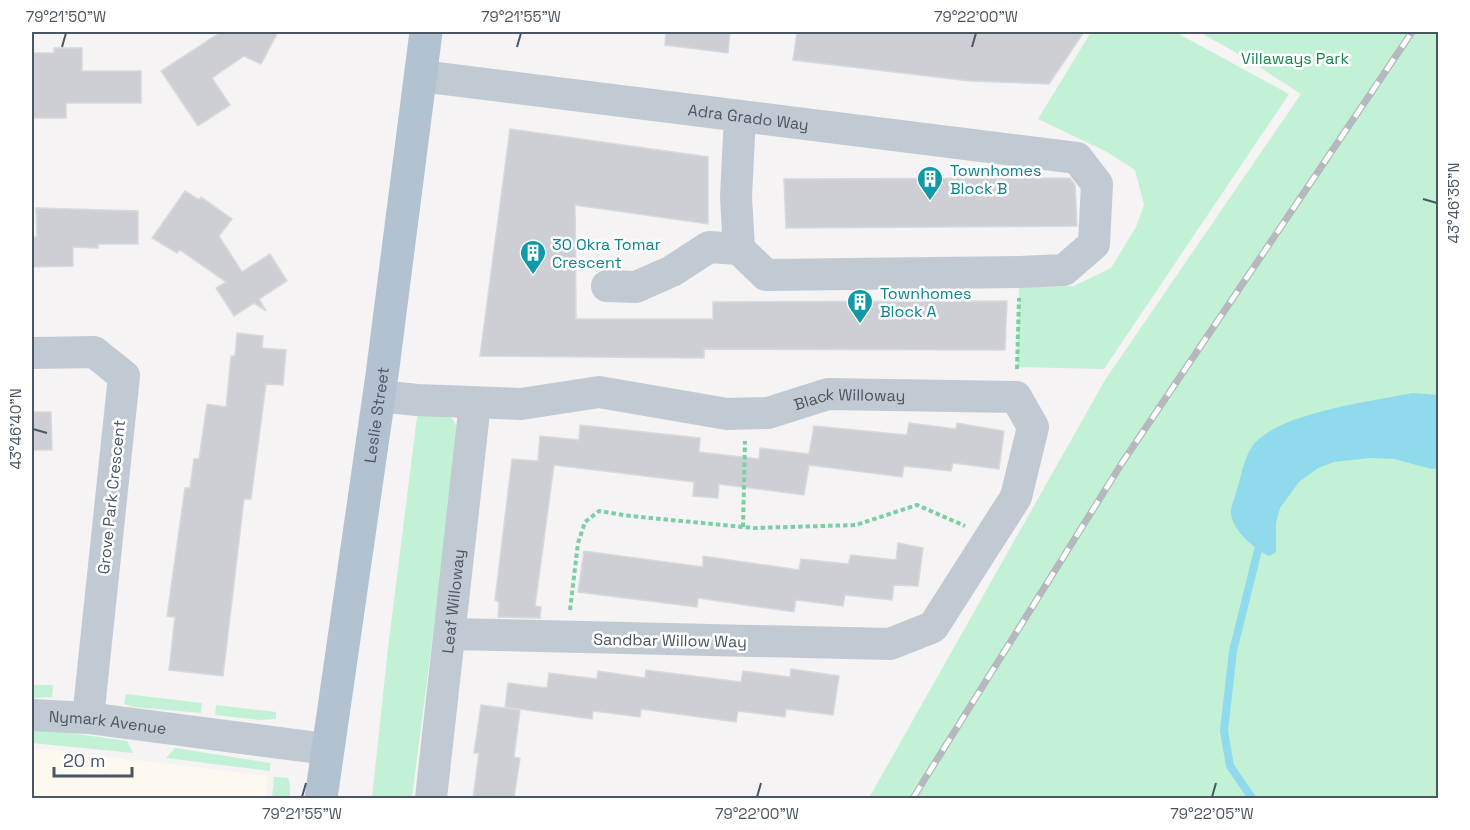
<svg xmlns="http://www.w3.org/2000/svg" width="1470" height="830" viewBox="0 0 1470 830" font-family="'Space Grotesk',sans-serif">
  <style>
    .commercial { fill: #fdf9ef }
    .green { fill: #c3f1d5 }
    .water { fill: #90daee }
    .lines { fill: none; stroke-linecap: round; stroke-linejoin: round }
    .stream { stroke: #90daee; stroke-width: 8 }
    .building { fill: #cdcfd5; stroke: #d7d9de; stroke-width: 1.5 }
    .path { stroke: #7ad0a6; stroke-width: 4; stroke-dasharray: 4.5 3; stroke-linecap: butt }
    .minor { stroke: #c1cad2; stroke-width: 32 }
    .major { stroke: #b3c2d1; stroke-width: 33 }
    .rail-casing { stroke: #b5b8bd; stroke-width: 7 }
    .rail { stroke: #fff; stroke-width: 4.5; stroke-dasharray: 14; stroke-linecap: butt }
    .ticks { fill: none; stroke: #4a5661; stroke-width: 2 }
    .labels { text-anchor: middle; stroke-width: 5; stroke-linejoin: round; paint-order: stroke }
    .park-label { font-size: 16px; fill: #17864f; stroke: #fff }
    .street-label { font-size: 16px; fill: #4a5661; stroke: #fff }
    .culture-label { font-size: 16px; fill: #0d838f; stroke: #fff; text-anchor: start }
    .neatline { fill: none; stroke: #4a5661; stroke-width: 2 }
    .ticks-label { font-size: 15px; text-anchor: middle; fill: #4a5661 }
  </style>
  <rect width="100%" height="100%" fill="#f5f3f3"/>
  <path class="commercial" d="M32 749H45L268 776 265 798H32Z"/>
  <path class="green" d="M1091 32H1175L1289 94 1104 369 1017 367 1019 287 1074 286 1111 268 1136 227 1144 205 1135 170 1107 152 1038 119Z
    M1199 32H1438V798H869L1105 380 1301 94 1244 57Z
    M418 409C441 414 458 411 458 438L412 798H372L388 648Z
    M32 685H53L52 697 32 698Z
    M126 694 202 703 201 713 134 707 124 704Z
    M216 705 276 712V719L260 720 215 715Z
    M32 731H56L127 741 133 753 32 743Z
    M175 748 270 763V771L166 758Z
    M274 777 288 778 290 785V798H272Z"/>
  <path class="water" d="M1413 393 1438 395V468L1432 469 1394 459 1370 458 1334 462 1318 468 1299 482 1280 508 1276 523V552L1269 556C1255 549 1232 531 1231 513 1230 508 1234 501 1235 496 1240 481 1243 461 1251 448 1273 413 1374 401 1413 393Z"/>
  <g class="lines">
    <path class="stream" d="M1252 798 1230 766 1224 731 1233 651 1258 550"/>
  </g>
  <path class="building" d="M221 32H278L261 64 244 56 212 78 230 105 198 126 161 71Z
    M666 32H730L728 53 665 45Z
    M797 32H1084L1049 84 970 81 793 60Z
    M54 48H82V71H141V103H66V118H32V53H54Z
    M510 129 708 157V224L575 205 576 319H713V302L1007 301 1005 350 704 349V358L480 356Z
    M1070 178 1075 185 1077 226 786 228 784 179Z
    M185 191 199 200 201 197 232 219 219 236 242 272 270 254 287 281 259 299 266 311 254 303 234 316 216 288 226 282 180 250 177 253 152 238Z
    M36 208 138 211V244H98V248L73 247V266L32 267V237H37Z
    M237 333 263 336 262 348 286 350 283 385 266 384 251 499H244L223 676 169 670 175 617 167 616 185 488H190L194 459H199L207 404 226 407 231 356H235Z
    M32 412H51L52 450H32Z
    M909 423 956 429 957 423 1004 431 999 469 953 463 951 471 904 466 902 477 809 465 804 495 719 484 718 498 693 496 694 482 554 465 535 606 541 607 540 618 498 617 499 602 495 600 512 459 538 461 540 436 579 440 580 425 700 438 699 452 759 459 760 448 809 454 814 426 907 435Z
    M898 543 923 548 918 586 894 585 892 600 845 595 843 606 796 600 794 612 698 598 697 607 578 592 584 551 703 567V556L799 570 801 559 848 564 851 555 896 560Z
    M791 669 839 676 833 715 786 709 785 717 738 711 736 722 641 709 640 717 593 711 592 719 505 707 508 683 547 688 549 673 597 679 598 671 645 678 646 670 741 682 743 671 790 677Z
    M481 705 520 710 514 757 520 758 514 798H473L479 753H474Z"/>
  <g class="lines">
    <path class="path" d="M1017 369 1019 298
      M743 527 745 441
      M570 610 578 543 585 522 599 511 630 516 754 528 856 525 917 505 965 526"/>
    <g class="minor">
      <path id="s1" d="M421 76 1077 158 1097 184 1094 244 1064 270 1020 272 766 275 739 249 736 197 740 116"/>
      <path d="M607 286 636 287 672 271 709 247 739 249"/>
      <path d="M32 353 94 352 124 376 88 718"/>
      <path id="s2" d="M379 396 417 400 521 404 599 392 727 414 768 413 828 394 1016 397 1033 427 1016 497 933 627 890 644 450 634"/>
      <path id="s3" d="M32 715 88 718 327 749"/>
      <path id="s4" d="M431 798 475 403"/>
    </g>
    <path class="major" id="s5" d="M321 798 382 375 426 32"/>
    <defs>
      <path id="rail" d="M913 798 1122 463 1412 32"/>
    </defs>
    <use href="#rail" class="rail-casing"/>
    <use href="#rail" class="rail"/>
  </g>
  <path class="ticks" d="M62 47 66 33M517 47 521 33M972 47 976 33M1423 199 1437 203M33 429 47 433M302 797 306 783M757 797 761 783M1212 797 1216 783"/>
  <defs>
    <symbol id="building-pin" viewBox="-11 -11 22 30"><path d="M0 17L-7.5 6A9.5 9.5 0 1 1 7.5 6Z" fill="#0f9aa8" stroke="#fff"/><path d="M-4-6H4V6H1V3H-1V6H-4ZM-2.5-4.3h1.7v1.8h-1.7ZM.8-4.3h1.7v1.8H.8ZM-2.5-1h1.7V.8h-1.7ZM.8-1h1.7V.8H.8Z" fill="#fff"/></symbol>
  </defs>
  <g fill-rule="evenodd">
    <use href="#building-pin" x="915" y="164" width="30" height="40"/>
    <use href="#building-pin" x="518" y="238" width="30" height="40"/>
    <use href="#building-pin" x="845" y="287" width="30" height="40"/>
  </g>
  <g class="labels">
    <g class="park-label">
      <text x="1295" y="64">Villaways Park</text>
    </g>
    <g class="street-label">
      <text dy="6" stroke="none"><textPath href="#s1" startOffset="330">Adra Grado Way</textPath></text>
      <text dy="6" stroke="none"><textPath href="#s2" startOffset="476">Black Willoway</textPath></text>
      <text dy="6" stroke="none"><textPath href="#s5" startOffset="387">Leslie Street</textPath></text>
      <text transform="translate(111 497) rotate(-84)" y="6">Grove Park Crescent</text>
      <text dy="6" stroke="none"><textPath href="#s4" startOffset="198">Leaf Willoway</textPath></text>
      <text transform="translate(670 640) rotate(1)" y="6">Sandbar Willow Way</text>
      <text dy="6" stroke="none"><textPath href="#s3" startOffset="76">Nymark Avenue</textPath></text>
    </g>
    <g class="culture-label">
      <text x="950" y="176">Townhomes<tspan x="950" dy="18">Block B</tspan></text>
      <text x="552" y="250">30 Okra Tomar<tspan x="552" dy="18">Crescent</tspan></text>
      <text x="880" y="299">Townhomes<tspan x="880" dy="18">Block A</tspan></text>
    </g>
  </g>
  <rect width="1470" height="830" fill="none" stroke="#ffffff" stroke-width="66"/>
  <path d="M54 767v9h78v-9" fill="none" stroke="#4a5661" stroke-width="3"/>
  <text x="63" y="767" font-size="18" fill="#4a5661" stroke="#ffffff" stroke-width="4.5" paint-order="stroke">20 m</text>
  <rect x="33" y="33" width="1404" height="764" class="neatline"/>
  <g class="ticks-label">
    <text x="66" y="22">79°21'50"W</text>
    <text x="521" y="22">79°21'55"W</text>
    <text x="976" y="22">79°22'00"W</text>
    <text transform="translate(1454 203) rotate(-90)" y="5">43°46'35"N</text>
    <text transform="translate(16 429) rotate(-90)" y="5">43°46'40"N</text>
    <text x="302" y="819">79°21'55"W</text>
    <text x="757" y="819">79°22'00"W</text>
    <text x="1212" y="819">79°22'05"W</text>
  </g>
</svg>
